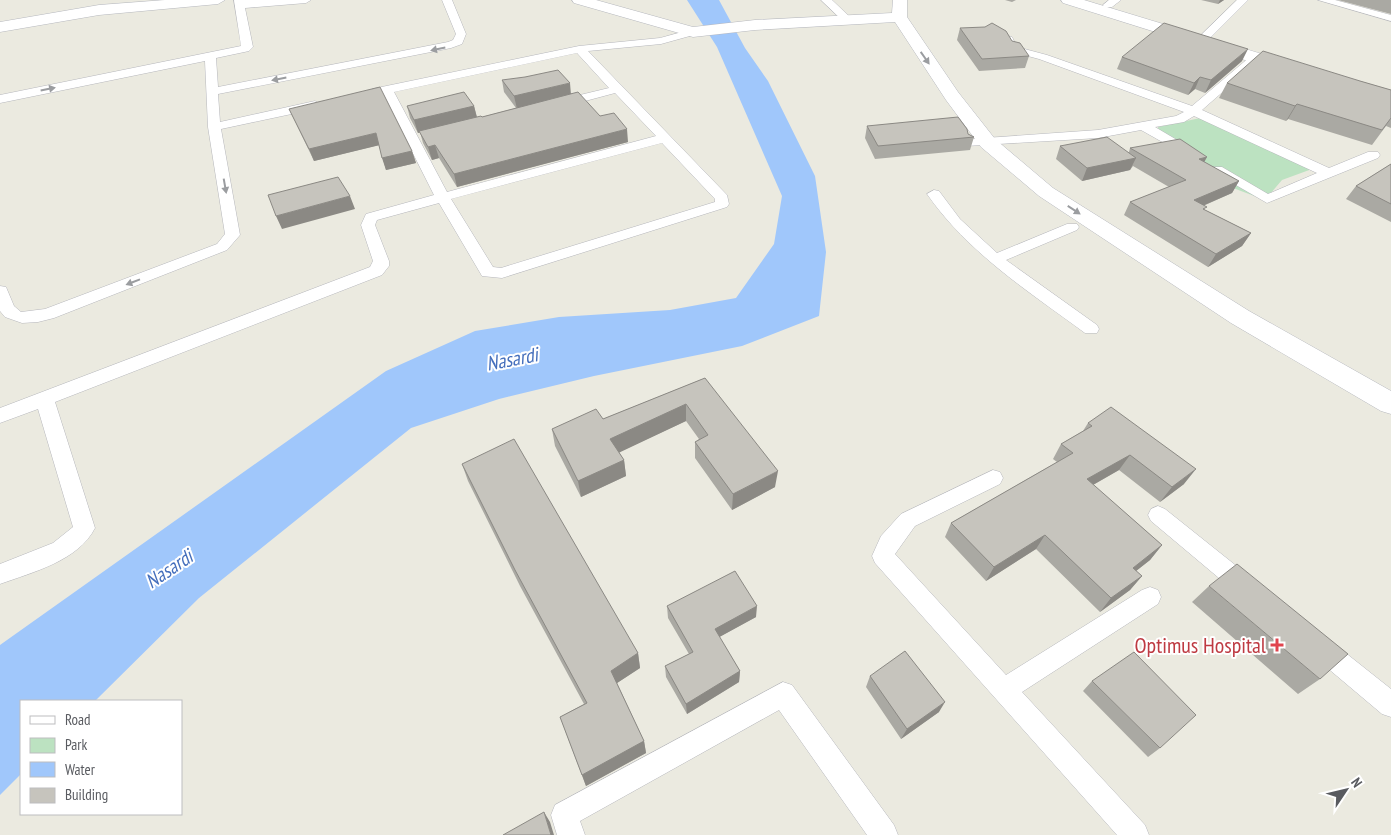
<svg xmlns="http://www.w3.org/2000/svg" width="1391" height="835" viewBox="0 0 1391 835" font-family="'PT Sans Narrow',sans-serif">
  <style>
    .green { fill: #bce2c1 }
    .water { fill: #a0c7fb }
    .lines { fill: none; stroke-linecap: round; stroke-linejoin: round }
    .street-casing { stroke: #b6b7bc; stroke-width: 1 }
    .secondary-casing { stroke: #b6b8be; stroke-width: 1 }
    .street { fill: #fff; fill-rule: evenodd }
    .secondary { fill: #fff; fill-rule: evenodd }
    .wall { fill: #aaa9a3 }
    .shaded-wall { fill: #8b8984 }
    .building { fill: #c6c4bd; stroke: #8b8984 }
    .oneway { fill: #9b9da0 }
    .health-dot { fill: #e0444e; stroke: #fff; stroke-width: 2 }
    .labels { text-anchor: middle; stroke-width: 4; stroke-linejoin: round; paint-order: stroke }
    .water-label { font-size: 20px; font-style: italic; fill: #456fbc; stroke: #fff }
    .near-health-label { font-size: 22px; fill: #be3a42; stroke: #fff; text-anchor: end }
  </style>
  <rect width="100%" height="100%" fill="#ebeae0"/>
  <path class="green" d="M1205 117 1312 169 1282 180 1265 200 1233 188 1161 140 1158 127Z"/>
  <path class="water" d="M687 0H719L745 48 768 81 815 176 826 252 819 316 742 346 594 376 499 399 411 428 199 598 95 701H21V774L0 795V645L386 371 475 331 559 317 670 310 736 298 774 244 782 196 717 47Z"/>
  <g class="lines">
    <defs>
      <path id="street" d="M234 0H311L306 3 245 8 253 47 249 51 216 58 218 87 448 42 453 40 456 34 442 0H452L466 34 462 44 451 48 218 94 220 122 315 101 321 105 315 109 221 129 240 235 227 250 54 318 38 322 22 323 5 317 0 311V286L6 287 14 306 21 312 45 309 217 244 225 234 208 127 205 61 0 103V95L241 46Z
        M821 0H832L852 19 847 22 843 21Z
        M1109 0H1121L1112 7H1104L1103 5Z
        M1237 0H1248L1205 43H1197V39Z
        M1318 0H1335L1391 15V21Z
        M693 29 698 32 697 34 661 44 588 51 727 195 729 204 727 207 502 278 482 276 439 203 377 220 375 225 389 261V266L382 275 55 402 95 528C78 561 33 572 0 584V564L53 543 73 527 38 409 0 423V408L370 267 373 261 361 225 366 214 434 195 383 94 372 95 370 92 372 89 579 46 660 38ZM577 53 609 88 555 101 553 104 555 107 559 108 615 93 656 136 447 192 394 92ZM662 143 715 199V202L501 268 493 267 451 199Z
        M1008 36 1012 37 1017 47 1047 55 1192 106 1251 56H1259V60L1202 110 1329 168 1368 152H1378L1380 155 1378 158 1267 203 1210 170 1212 167H1222L1268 194 1317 173 1194 116 1184 122 1155 127 1194 150 1196 153 1194 156 1189 157 1141 130 1098 138 966 146 964 143 971 139 1098 130 1176 116 1184 112 1039 59 1009 51 1003 39Z
        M934 190 939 191 960 219 997 253 1067 224H1077L1079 227 1077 230 1006 260 1097 325 1099 329 1097 333H1085C1028 291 968 253 927 194Z
        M993 470 1000 472 1003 478 1000 484 915 526 895 554 1006 675 1142 590 1150 587 1158 590 1161 597 1158 604 1022 692 1145 825 1149 835H1117L875 563 872 556 881 536 901 514Z
        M1158 506 1165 509 1254 580 1257 587 1254 594 1246 597 1238 594 1151 521 1148 515 1151 509Z
        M1320 636 1328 639 1391 689V717L1382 714 1312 655 1308 647 1312 639Z
        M783 682 792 685 894 825 898 835H867L779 710 580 821 585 835H557L551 815 555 805Z"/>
      <path id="secondary" d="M165 0H225L218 4 99 15 0 32V22L99 5Z
        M572 0H596L693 27 755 20 892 13 893 0H907V17L958 92 995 139 1053 188 1249 311 1391 391V414L1381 411 1231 323 1039 196 981 147 946 100 895 22 755 30 693 37 574 3Z
        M1061 0H1084L1298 65 1300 69 1298 73H1286L1063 3Z"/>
    </defs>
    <use href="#street" class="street-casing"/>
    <use href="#secondary" class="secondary-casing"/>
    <use href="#street" class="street"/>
    <use href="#secondary" class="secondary"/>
  </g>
  <path class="wall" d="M1005 0H1016L1012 2Z
    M1201 0H1224L1218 4Z
    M1338 0H1391V14Z
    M960 28 1012 41 1029 56 1025 68 979 71 957 40Z
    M1122 57 1242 61 1205 93 1195 89 1188 95 1117 69Z
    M502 80 571 93 600 116 628 142 457 187 439 158 432 160 423 143 420 132 418 133 410 118 407 106H474L477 117H482L516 108 504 92Z
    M1360 81 1391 90V128L1386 126 1372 145 1288 119 1286 121 1219 98 1227 83Z
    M289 109 412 151 416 163 386 170 379 145 314 161Z
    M867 126 968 134 974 137 970 150 875 159 865 138Z
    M1060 146 1129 152 1130 148 1204 162 1239 181 1232 193 1203 206 1205 210 1251 233 1242 246 1208 267 1124 215 1130 202 1169 187 1133 166 1130 170 1082 181 1056 159Z
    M1391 164V222L1346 199 1356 186Z
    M705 378 775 487 732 510 695 458V442L699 439 686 421 619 452 624 460 626 476 581 497 555 446 552 429 603 419Z
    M1088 423 1184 484 1160 502 1119 470 1093 485 1162 545 1150 560 1136 571 1142 576 1130 590 1100 612 1036 549 986 581 945 537 951 523 1057 462 1053 459 1061 444 1083 431Z
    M462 464 638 653 640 668 617 683 644 741 646 753 586 786 560 717 584 704 520 586 468 481Z
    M1209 586 1320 679 1298 694 1192 602Z
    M667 606 756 617 719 637 740 671 739 682 687 714 666 677 665 666 689 654 668 618Z
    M870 676 939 712 901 739 866 687Z
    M1092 681 1160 748 1148 757 1083 691Z"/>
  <path class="shaded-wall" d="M1220 0H1224L1218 4Z
    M1248 49 1242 61 1205 93 1211 80Z
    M1200 77 1195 89 1188 95 1194 83Z
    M570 83 571 95 517 109 514 96Z
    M1297 104 1288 119 1286 121 1295 106Z
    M474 106 477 118 418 133 414 120Z
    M627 129 628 142 457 187 454 174Z
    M376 133 380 145 314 161 309 149Z
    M435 145 439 158 432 160 428 147Z
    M412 151 416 163 386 170 382 158Z
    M1207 157 1200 170 1199 159Z
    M1136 158 1130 170 1082 181 1087 168Z
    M1239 181 1232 193 1186 213 1194 200Z
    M350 196 355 209 282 229 276 216Z
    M1251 233 1242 246 1208 267 1216 254Z
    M686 404V421L612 456 610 439Z
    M1130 455 1119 470 1077 494 1087 479Z
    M624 460 626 476 581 497 578 481Z
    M1196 469 1184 484 1160 502 1172 487Z
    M778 471 775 487 732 510 733 494Z
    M1045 535 1036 549 986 581 994 567Z
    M1162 545 1150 560 1122 582 1133 568Z
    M1142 576 1130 590 1100 612 1111 598Z
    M757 606 756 617 714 640 715 629Z
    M638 653 640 668 614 685 611 671Z
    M740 671 739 682 687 714 686 704Z
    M945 702 939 712 901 739 907 729Z
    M644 741 646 753 586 786 582 775Z
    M544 812 550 822 554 835H551Z"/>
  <path class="building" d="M992 23 1006 31 1012 41 1020 43 1029 56 982 59 960 28 985 27Z
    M1164 23 1248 49 1211 80 1200 77 1194 83 1122 57Z
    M1263 51 1360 81 1391 90V118L1382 130 1297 104 1295 106 1227 83Z
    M558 70 570 83 514 96 502 80 525 77Z
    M380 87 412 151 382 158 376 133 309 149 289 109Z
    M464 92 474 106 414 120 407 106Z
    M578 92 600 116 614 113 627 129 454 174 435 145 428 147 419 131 481 116 482 117Z
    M958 117 967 129 968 134 974 137 878 146 867 126Z
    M1107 137 1136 158 1087 168 1060 146Z
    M1180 139 1207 157 1199 159 1239 181 1194 200 1207 207 1203 209 1251 233 1216 254 1130 202 1186 180 1130 148Z
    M1391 164V204L1356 186Z
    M338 177 350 196 276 216 268 195Z
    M705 378 778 471 733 494 695 442 708 435 686 404 610 439 624 460 578 481 552 429 596 409 603 419Z
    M1111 407 1196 469 1172 487 1130 455 1087 479 1162 545 1133 568 1142 576 1111 598 1045 535 994 567 951 523 1073 453 1061 444 1092 426 1088 423Z
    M514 439 638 653 611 671 644 741 582 775 560 717 587 703 515 570 462 464Z
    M1237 564 1348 654 1320 679 1209 586Z
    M735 571 757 606 715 629 740 671 686 704 665 666 693 652 667 606Z
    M905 651 945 702 907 729 870 676Z
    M1134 652 1196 715 1160 748 1092 681Z
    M544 812 551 835H503Z"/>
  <defs><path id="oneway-solid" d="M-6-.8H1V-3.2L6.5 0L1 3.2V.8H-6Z" transform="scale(1.25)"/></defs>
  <g class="oneway">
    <use href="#oneway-solid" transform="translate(438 49) rotate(168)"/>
    <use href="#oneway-solid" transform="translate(925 58) rotate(55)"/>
    <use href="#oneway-solid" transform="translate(279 79) rotate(169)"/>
    <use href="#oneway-solid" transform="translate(48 89) rotate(-11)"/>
    <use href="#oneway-solid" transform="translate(225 186) rotate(80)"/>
    <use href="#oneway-solid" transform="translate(1074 210) rotate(33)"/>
    <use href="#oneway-solid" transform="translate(133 282) rotate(159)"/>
  </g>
  <path class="health-dot" d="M1274.5 637.5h5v5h5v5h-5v5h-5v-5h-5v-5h5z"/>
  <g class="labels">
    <g class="water-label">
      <text transform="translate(512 359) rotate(-11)" y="7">Nasardi</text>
      <text transform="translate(169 569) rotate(-34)" y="7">Nasardi</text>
    </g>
    <g class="near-health-label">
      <text x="1266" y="653">Optimus Hospital</text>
    </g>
  </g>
  <rect x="20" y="700" width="162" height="115" fill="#ffffff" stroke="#bdbdbf"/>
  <rect x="30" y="716" width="25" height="8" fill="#ffffff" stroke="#bdbdbf"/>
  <text x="65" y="725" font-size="15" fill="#595b60">Road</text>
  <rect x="30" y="738" width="25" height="15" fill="#bce2c1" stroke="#bdbdbf"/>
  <text x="65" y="750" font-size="15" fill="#595b60">Park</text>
  <rect x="30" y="762" width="25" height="15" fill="#a0c7fb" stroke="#bdbdbf"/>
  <text x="65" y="775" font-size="15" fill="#595b60">Water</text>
  <rect x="30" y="788" width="25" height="15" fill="#c6c4bd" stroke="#bdbdbf"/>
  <text x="65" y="800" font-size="15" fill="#595b60">Building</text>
  <g transform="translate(1346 790) rotate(55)" stroke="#ffffff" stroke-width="4" paint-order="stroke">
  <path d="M0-4L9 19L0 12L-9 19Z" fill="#595b60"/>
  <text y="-8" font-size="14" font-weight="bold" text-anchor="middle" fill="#595b60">N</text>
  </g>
</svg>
